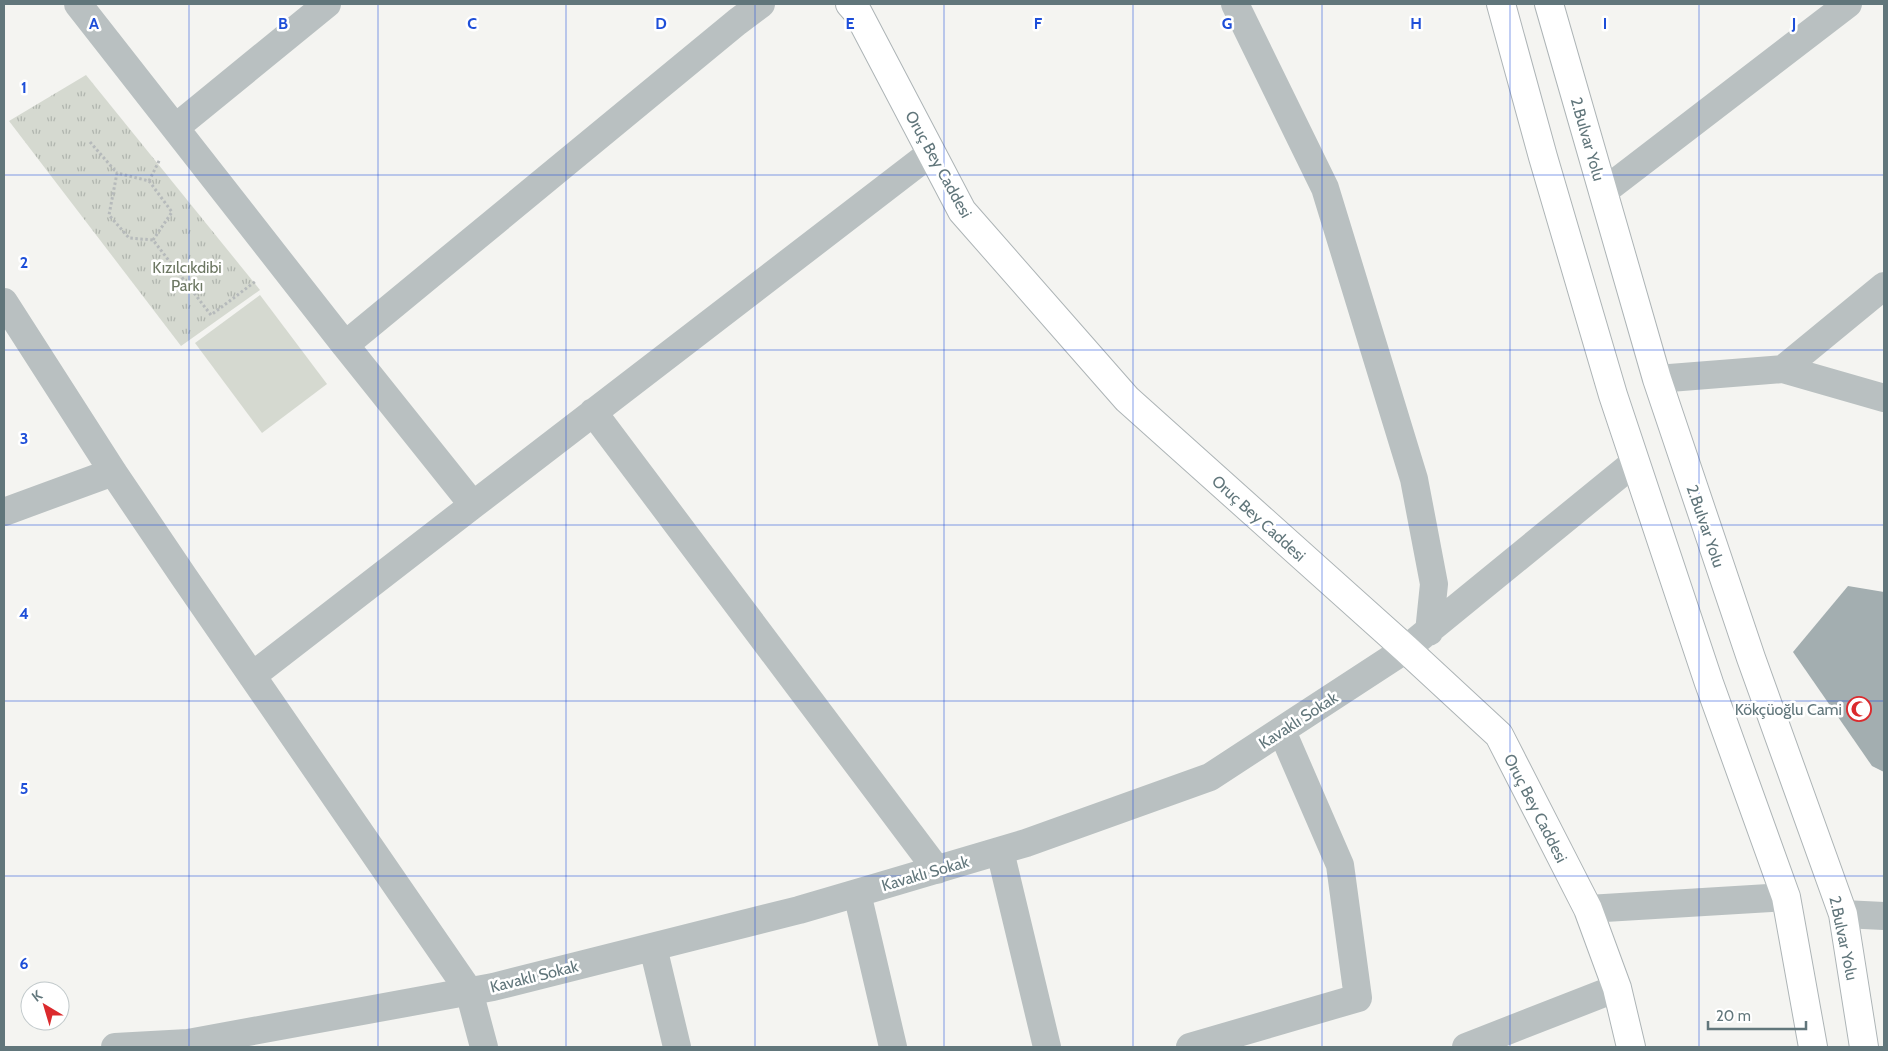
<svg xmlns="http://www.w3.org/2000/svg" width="1888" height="1051" viewBox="0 0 1888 1051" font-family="Cabin,sans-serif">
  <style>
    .grass { fill: #d5d9d0 }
    .park { fill: url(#park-tufts) }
    .building { fill: #a3aeb0 }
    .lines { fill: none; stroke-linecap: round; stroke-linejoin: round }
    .major-casing { stroke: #adb4b6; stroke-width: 30 }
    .path { stroke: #b6babb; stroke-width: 3; stroke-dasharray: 2.5 2.5; stroke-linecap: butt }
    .minor { stroke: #b9c0c1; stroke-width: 28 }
    .major { stroke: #fff; stroke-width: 28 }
    .grid { fill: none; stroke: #1d4ed8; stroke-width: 1; stroke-opacity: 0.55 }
    .labels { text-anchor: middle; stroke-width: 5; stroke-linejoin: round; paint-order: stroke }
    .street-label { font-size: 16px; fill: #61767b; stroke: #fff }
    .park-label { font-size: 16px; fill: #6d7863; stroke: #fff }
    .poi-label { font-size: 16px; fill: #61767b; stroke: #fff; text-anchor: end }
    .grid-label { font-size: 16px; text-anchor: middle; font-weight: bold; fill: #1d4ed8; stroke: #fff; stroke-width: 5; stroke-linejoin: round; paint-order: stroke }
  </style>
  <defs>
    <pattern id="park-tufts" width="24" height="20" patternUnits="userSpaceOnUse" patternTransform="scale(1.25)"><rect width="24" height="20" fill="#d5d9d0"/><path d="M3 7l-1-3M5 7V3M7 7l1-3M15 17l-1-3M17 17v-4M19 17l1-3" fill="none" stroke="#b0b5ae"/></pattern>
  </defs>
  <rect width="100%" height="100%" fill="#f4f4f1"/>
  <path class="grass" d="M260 295 327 384 262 433 195 343Z"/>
  <path class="park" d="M86 75 260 290 181 346 9 121Z"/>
  <path class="building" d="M1848 586 1884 592V772L1872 766 1793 652Z"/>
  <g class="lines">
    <defs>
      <path id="major" d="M850 4 858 13 962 211 1127 399 1406 649 1499 735 1588 909 1617 988 1631 1047
        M1501 4 1543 157 1613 395 1709 683 1786 897 1813 1047
        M1549 4 1657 379 1751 658 1843 914 1864 1047"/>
    </defs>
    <use href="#major" class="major-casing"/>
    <path class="path" d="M90 142 117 173
      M149 181 160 159
      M153 240 172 212 149 181 117 173 109 215 129 238 153 240 211 315 256 281"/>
    <path class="minor" d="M78 4 345 345 737 22 761 4
      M1235 4 1325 188 1414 479 1434 584 1429 632
      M175 128 327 4
      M1603 192 1848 4
      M4 302 113 472 184 577 469 991 484 1047
      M345 345 473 505 931 153
      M1783 369 1884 286
      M1657 379 1783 369 1884 398
      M593 412 937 870
      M4 512 113 472
      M252 676 473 505
      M1000 851 1047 1047
      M857 893 893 1047
      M1588 909 1786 897
      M1843 914 1884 916
      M653 947 677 1047
      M115 1047 188 1043 493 987 799 910 857 893 1026 843 1210 777 1406 649 1635 462
      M1190 1047 1358 998 1340 865 1282 731
      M1466 1047 1617 988"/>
    <use href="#major" class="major"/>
  </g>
  <path class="grid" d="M189 4V1047M378 4V1047M566 4V1047M755 4V1047M944 4V1047M1133 4V1047M1322 4V1047M1510 4V1047M1699 4V1047M4 175H1884M4 350H1884M4 525H1884M4 701H1884M4 876H1884"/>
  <defs>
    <symbol id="mosque-ring" viewBox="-11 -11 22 22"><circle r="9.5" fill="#fff" stroke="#db2a2d" stroke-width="1.5"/><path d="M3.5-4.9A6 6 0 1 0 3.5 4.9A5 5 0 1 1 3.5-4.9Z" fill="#db2a2d"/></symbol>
  </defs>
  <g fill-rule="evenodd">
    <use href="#mosque-ring" x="1845" y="695" width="28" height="28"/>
  </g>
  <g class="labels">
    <g class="street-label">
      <text transform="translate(1588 139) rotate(74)" y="6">2.Bulvar Yolu</text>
      <text transform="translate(939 164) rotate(61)" y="6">Oruç Bey Caddesi</text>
      <text transform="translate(1259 518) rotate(42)" y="6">Oruç Bey Caddesi</text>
      <text transform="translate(1706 526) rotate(71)" y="6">2.Bulvar Yolu</text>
      <text transform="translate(1298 720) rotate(-33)" y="6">Kavaklı Sokak</text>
      <text transform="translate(1536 808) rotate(63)" y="6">Oruç Bey Caddesi</text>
      <text transform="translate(925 873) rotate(-16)" y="6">Kavaklı Sokak</text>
      <text transform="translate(1844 938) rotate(78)" y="6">2.Bulvar Yolu</text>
      <text transform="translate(534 976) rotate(-14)" y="6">Kavaklı Sokak</text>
    </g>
    <g class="park-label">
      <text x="187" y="273">Kızılcıkdibi<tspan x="187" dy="18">Parkı</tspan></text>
    </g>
    <g class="poi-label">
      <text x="1842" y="715">Kökçüoğlu Cami</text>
    </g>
  </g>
  <g class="grid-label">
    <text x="94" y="29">A</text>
    <text x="283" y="29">B</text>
    <text x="472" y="29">C</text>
    <text x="661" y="29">D</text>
    <text x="850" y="29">E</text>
    <text x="1038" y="29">F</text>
    <text x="1227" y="29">G</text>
    <text x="1416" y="29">H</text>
    <text x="1605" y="29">I</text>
    <text x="1794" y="29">J</text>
    <text x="24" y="93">1</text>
    <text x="24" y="268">2</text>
    <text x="24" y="444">3</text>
    <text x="24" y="619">4</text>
    <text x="24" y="794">5</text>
    <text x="24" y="969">6</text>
  </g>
  <rect width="1888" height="1051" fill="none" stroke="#61767b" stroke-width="10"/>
  <g transform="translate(45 1006) rotate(322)"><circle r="24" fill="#ffffff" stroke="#c0c8ca"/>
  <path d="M0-4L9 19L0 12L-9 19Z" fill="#db2a2d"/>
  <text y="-8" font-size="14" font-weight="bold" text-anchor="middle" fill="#61767b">K</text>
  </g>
  <path d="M1708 1021v8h98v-8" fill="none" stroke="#61767b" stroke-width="2.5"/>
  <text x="1716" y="1021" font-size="15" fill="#61767b" stroke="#ffffff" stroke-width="4" paint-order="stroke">20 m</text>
</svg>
